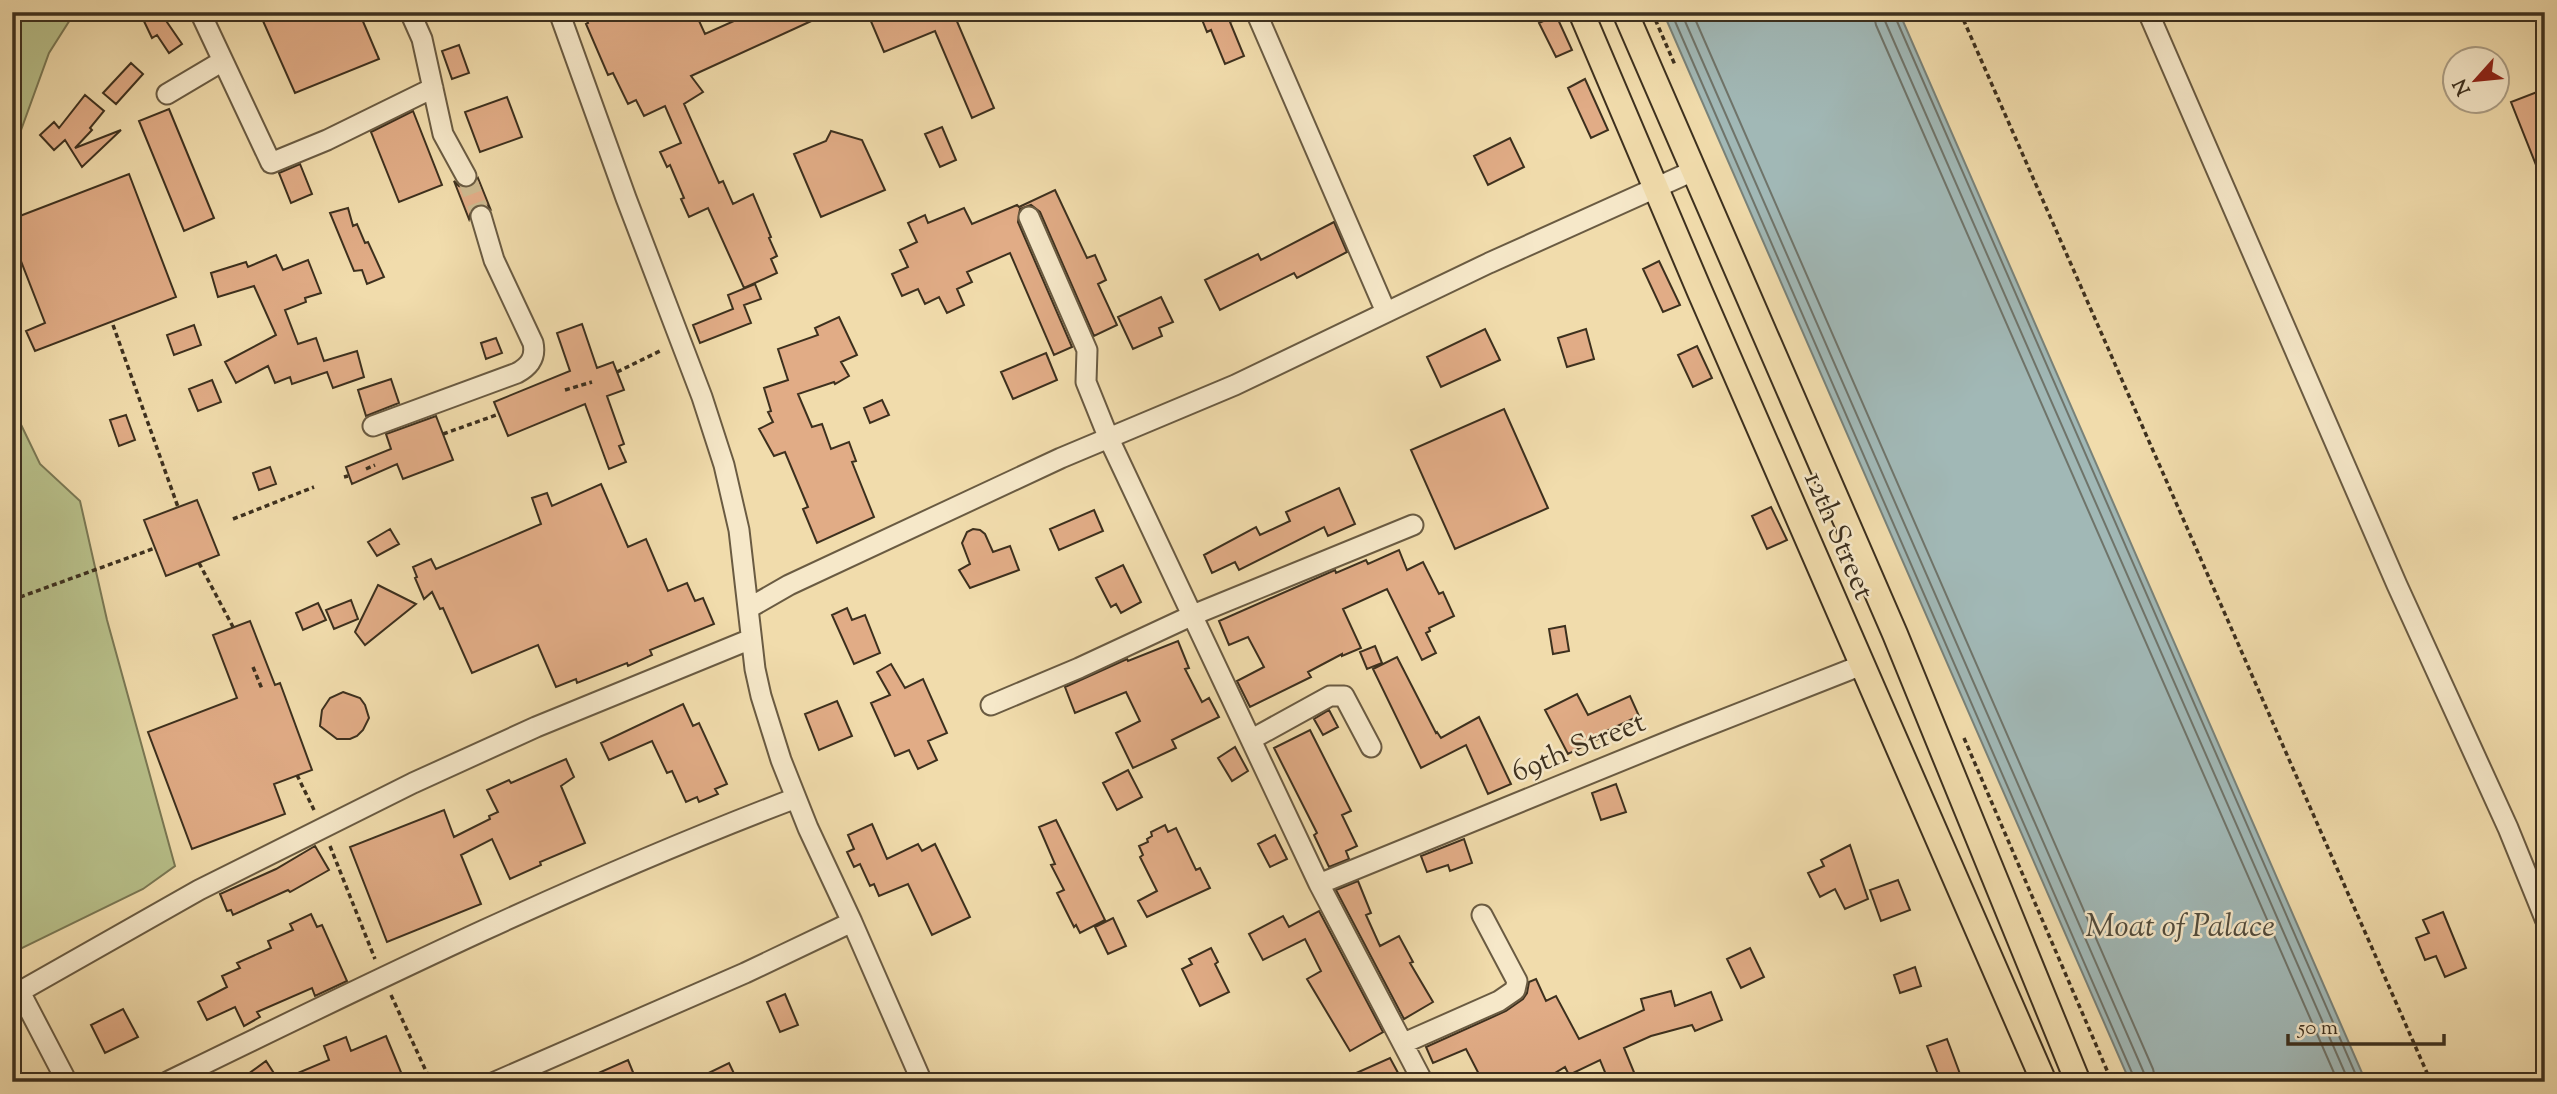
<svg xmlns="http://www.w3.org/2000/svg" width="2557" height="1094" viewBox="0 0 2557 1094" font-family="'Sorts Mill Goudy',serif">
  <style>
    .green { fill: #b8c08a; stroke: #7a7854; stroke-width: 2 }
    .water { fill: #a1b8b6; stroke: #798279; stroke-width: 2 }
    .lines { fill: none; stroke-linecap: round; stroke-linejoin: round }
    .shore { stroke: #6f746a; stroke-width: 2 }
    .building { fill: #e1ac86; stroke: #3d301e; stroke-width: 2 }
    .minor-tunnel { stroke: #cdba90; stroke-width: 19; stroke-dasharray: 19 10; stroke-linecap: butt }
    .minor-casing { stroke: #6a5b42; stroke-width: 23 }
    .major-casing { stroke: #3d301e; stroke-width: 28 }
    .path { stroke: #3d301e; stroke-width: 3.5; stroke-dasharray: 5 3.5; stroke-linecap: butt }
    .minor { stroke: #f6e8c9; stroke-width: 19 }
    .major { stroke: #f1dcac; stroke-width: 24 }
    .labels { text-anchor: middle; stroke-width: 5; stroke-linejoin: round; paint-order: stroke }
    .street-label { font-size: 30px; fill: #3d301e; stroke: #f6e8c9 }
    .water-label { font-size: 32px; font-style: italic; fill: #514b3c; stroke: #f6e8c9 }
  </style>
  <rect width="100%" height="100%" fill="#f1dcac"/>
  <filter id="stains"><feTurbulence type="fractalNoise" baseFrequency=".00286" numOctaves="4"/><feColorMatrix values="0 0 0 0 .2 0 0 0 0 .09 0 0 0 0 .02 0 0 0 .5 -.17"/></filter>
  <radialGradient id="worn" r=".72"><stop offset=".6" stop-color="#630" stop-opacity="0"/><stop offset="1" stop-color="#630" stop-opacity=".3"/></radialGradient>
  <path class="green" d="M12 12H75L49 53 12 155Z
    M12 406 40 464 80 501 107 620 175 866 143 889 12 953Z"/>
  <path class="water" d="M1663 12H1899L2366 1082H2130Z"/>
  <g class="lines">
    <path class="shore" d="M1671 12 2136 1082
      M1681 12 2144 1073 2145 1082
      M1692 12 2153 1069 2156 1082
      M1873 12 1876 25 2338 1082
      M1884 12 1885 21 2349 1082
      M1893 12 2359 1082"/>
  </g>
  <path class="building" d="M143 12H160L182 44 169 53 157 35 152 38 142 17 145 16Z
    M259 12H359L379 59 295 93Z
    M584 12H695L705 34 754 12H831L691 76 703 92 684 104 719 183 723 181 733 204 753 194 771 237 769 238 777 256 771 259 777 273 744 288 708 208 689 217 681 199 684 198 670 165 667 167 660 152 681 143 665 106 644 116 636 100 628 104 613 73 608 75 586 24 588 23Z
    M867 12H953L994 108 972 118 935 31 884 52Z
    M1199 12H1244V16L1230 22 1244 56 1225 64 1211 30 1207 32Z
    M1556 15 1572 50 1556 57 1539 23Z
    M459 45 469 73 452 79 442 51Z
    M131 63 143 74 116 104 103 93Z
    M1585 79 1608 130 1591 138 1568 88Z
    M2545 89V184L2544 185 2511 102Z
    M85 95 104 111 90 128 92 130 75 148 121 130 82 167 65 140 54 150 40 135 54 122 59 128Z
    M507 97 522 137 480 152 465 112Z
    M169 109 214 218 184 231 139 121Z
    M413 111 442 185 399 202 371 132Z
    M942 127 956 160 940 167 925 134Z
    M831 131 862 140 885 190 821 217 794 154 826 141Z
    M1510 138 1524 167 1488 185 1474 156Z
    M300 164 312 194 291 203 279 173Z
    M129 174 176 297 35 351 26 331 45 323 12 238V219Z
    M478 178 490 208 485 204 477 205 472 208 469 219 454 181 459 186 466 188 472 186Z
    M1055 190 1087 258 1095 255 1106 280 1098 284 1117 325 1094 336 1040 212 1031 205 1020 209 1018 222 1072 347 1054 355 1010 253 967 272 972 282 957 289 964 305 947 313 939 297 925 304 918 289 902 296 892 274 908 267 900 250 917 242 908 223 925 215 928 223 964 208 972 224 1017 205 1019 207Z
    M348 208 353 226 357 224 365 243 368 242 384 277 367 284 362 270 354 271 330 213Z
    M1334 222 1347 252 1297 278 1294 273 1220 310 1205 280 1258 254 1261 260Z
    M276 255 283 270 308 260 321 293 305 298 306 302 285 310 298 344 316 338 324 361 357 351 364 377 333 388 327 372 292 384 290 377 275 383 268 366 236 383 225 362 276 335 254 286 218 297 211 273 246 262 248 267Z
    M1659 261 1680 305 1663 312 1643 269Z
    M755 284 761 299 744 305 751 323 700 343 693 325 733 309 728 295Z
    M1161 297 1173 322 1159 328 1162 336 1133 349 1118 317Z
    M839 317 857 355 841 362 849 376 835 384 834 382 798 394 812 427 822 424 831 449 849 442 856 461 852 462 874 517 817 543 803 509 808 507 785 452 774 456 759 429 773 422 768 412 771 411 764 388 788 380 778 349 818 335 815 328Z
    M582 324 597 368 613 362 624 390 607 396 624 444 619 446 626 462 609 469 585 404 508 436 494 402 570 371 557 333Z
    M194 325 201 345 174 355 167 335Z
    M1485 329 1500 360 1441 387 1427 357Z
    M1586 329 1594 359 1567 367 1558 338Z
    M496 338 502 353 486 359 481 343Z
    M1697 346 1712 378 1693 387 1678 355Z
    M1046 353 1057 380 1013 399 1001 372Z
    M391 379 399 403 366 416 358 390Z
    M212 380 221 402 198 411 189 389Z
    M882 400 889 415 870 423 864 408Z
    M1504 409 1548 508 1455 549 1411 450Z
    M126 415 135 440 119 446 110 420Z
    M436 416 453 460 403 479 397 464 352 484 346 467 391 449 386 434Z
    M270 467 276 484 259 490 253 473Z
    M601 484 628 547 646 539 668 591 687 583 695 601 703 598 714 624 650 650 652 655 628 666 627 663 577 683 576 679 556 687 538 645 472 673 443 608 440 609 432 592 424 599 415 578 417 577 413 567 431 559 436 569 541 524 532 498 547 493 552 506Z
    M1339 488 1355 524 1328 536 1324 527 1239 570 1235 562 1212 573 1204 555 1256 527 1260 535 1290 521 1286 512Z
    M197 500 219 555 166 576 144 520Z
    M1771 507 1787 540 1767 549 1752 516Z
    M1094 510 1103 531 1059 550 1050 529Z
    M390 529 399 544 377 556 368 542Z
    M973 529 980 530 985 534 993 552 1010 546 1019 570 970 588 959 570 970 564 962 543 967 532Z
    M1399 550 1407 570 1423 562 1439 594 1443 592 1454 616 1429 628 1430 631 1426 633 1436 653 1422 660 1387 589 1343 609 1361 648 1342 656V654L1308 672 1311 677 1250 707 1237 681 1264 667 1248 637 1229 645 1219 621 1335 570 1336 573 1366 560 1368 564Z
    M1123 565 1141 602 1121 613 1116 604 1111 607 1096 578Z
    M378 585 416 604 365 645 355 632Z
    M351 600 358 619 334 629 326 610Z
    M318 603 326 620 303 630 296 613Z
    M847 608 852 620 865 615 880 653 854 664 832 615Z
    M250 621 275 685 280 683 312 770 274 784 285 814 192 849 148 732 237 698 213 635Z
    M1565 626 1569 651 1553 654 1549 629Z
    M1178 641 1189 668 1185 669 1202 702 1209 698 1219 717 1172 740 1176 748 1133 768 1116 733 1140 721 1126 692 1075 713 1065 687 1127 659 1128 661Z
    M1375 646 1382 663 1367 669 1360 652Z
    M1397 657 1436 733 1437 732 1441 738 1479 717 1511 784 1488 794 1466 745 1421 768 1373 669Z
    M891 664 905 688 923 679 947 733 928 741 937 760 918 769 909 750 895 756 871 703 890 695 877 672Z
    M343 692 360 698 365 705 369 718 363 730 357 736 350 739H337L320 726 322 710 330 698Z
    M1577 694 1588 715 1630 696 1639 716 1598 735 1600 738 1568 754 1545 710Z
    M837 701 852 736 819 750 805 714Z
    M683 704 693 726 699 723 727 784 715 789 718 794 699 802 697 797 686 802 672 771 667 773 652 741 609 760 601 743Z
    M1329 710 1338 727 1323 735 1314 719Z
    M1310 730 1351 811 1342 815 1357 846 1346 851 1349 859 1329 867 1314 835 1317 833 1274 748Z
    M1235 747 1248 771 1232 781 1218 758Z
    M566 759 574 777 561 786 585 843 540 862 541 865 510 879 492 839 461 855 481 904 387 942 350 847 444 810 454 837 490 819 489 816 498 812 487 790 509 780 511 783Z
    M1128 770 1142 797 1117 810 1103 783Z
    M1616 784 1626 812 1601 820 1592 793Z
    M1056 820 1105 920 1080 933 1076 925 1074 927 1057 893 1064 890 1051 865 1055 864 1039 827Z
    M872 824 887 859 918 844 922 851 935 844 970 917 932 935 908 884 879 896 874 884 870 886 860 864 854 867 847 852 854 849 848 835Z
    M1165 825 1168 832 1176 828 1196 870 1200 868 1210 888 1147 917 1138 901 1157 891 1140 857 1143 855 1139 846 1148 842 1147 839 1152 836 1151 832Z
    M1275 835 1287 859 1270 867 1258 844Z
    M1464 839 1472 863 1450 871 1448 865 1427 872 1421 856Z
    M1850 845 1868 899 1845 909 1835 889 1820 897 1808 873 1824 866 1821 860Z
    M315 846 329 870 290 892 288 890 233 915 231 910 227 911 220 894 276 869Z
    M1898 880 1910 910 1881 921 1870 890Z
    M1358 881 1371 913 1366 915 1380 946 1399 936 1413 962 1410 963 1433 1002 1404 1019 1336 890Z
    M1319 911 1383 1032 1350 1051 1307 979 1321 971 1305 939 1263 960 1249 934 1283 916 1289 927Z
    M2443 912 2466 968 2445 977 2436 956 2425 960 2416 938 2429 933 2423 920Z
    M311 914 317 927 322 925 347 981 315 996 312 988 257 1012 260 1017 244 1026 235 1007 207 1020 198 1002 227 987 222 976 240 968 237 963 271 948 268 941 293 930 290 924Z
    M1113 918 1126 946 1108 954 1095 927Z
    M1211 948 1218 962 1215 964 1229 992 1200 1006 1182 969 1192 964 1189 959Z
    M1750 948 1764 977 1741 988 1727 959Z
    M1915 967 1921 986 1900 993 1894 975Z
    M1536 979 1546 1001 1556 996 1579 1039 1644 1010 1641 999 1671 991 1675 1006 1711 992 1722 1020 1695 1031 1692 1025 1651 1036 1624 1048 1638 1082H1609L1600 1060 1569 1075 1565 1067 1540 1082H1483L1466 1049 1433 1063 1426 1047 1506 1011 1523 999 1527 993 1529 982Z
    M785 994 798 1025 780 1032 767 1002Z
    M123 1009 138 1037 105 1053 91 1025Z
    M386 1036 405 1082H237L266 1061 279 1081 329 1060 324 1046 346 1037 351 1051Z
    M1947 1039 1963 1082H1941L1927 1046Z
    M1390 1058 1403 1082H1336Z
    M628 1060 637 1082H578Z
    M729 1063 738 1082H690Z"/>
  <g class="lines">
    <path class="minor-tunnel" d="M466 176 481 216"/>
    <defs>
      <path id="minor" d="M200 12 271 163 327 140 433 88
        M410 12 422 39 443 134 466 176
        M559 12 626 198 702 397 724 465 739 530 755 669 761 696 781 760 808 828 852 922 922 1082
        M1256 12 1386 312
        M2148 12 2397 585 2508 828 2545 919
        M167 94 221 62
        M1029 217 1087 350 1086 382 1109 439 1319 884 1423 1082
        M373 426 517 373C530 366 536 357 533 343L494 260 481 216
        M749 608 789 585 1061 458 1235 385 1489 263 1693 171
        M991 705 1079 668 1193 615 1413 525
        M1252 739 1330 696H1344L1371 747
        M1319 884 1684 735 1862 665
        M20 992 67 1082
        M12 996 199 890 413 783 536 727 751 639
        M1404 1043 1499 1001 1515 990 1517 981 1482 915
        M167 1082C374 981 580 880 796 798
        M495 1082 745 973 852 922"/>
      <path id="major" d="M1581 12 1700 292 2044 1082
        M1625 12 1895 634 2078 1082"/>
    </defs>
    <use href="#minor" class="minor-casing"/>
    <use href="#major" class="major-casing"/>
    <path class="path" d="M1652 12 1675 65
      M1960 12 2431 1082
      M113 325 178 507
      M617 372 662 350
      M565 390 592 382
      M443 434 499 414
      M366 469 375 465
      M344 477 348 476
      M233 519 314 487
      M199 563 233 627
      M12 600 155 548
      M253 667 262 689
      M1964 738 2112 1082
      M297 775 314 810
      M330 846 375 959
      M391 995 431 1082"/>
    <use href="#minor" class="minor"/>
    <use href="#major" class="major"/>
  </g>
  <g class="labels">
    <g class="street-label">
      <text transform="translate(1840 535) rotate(67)" y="10">12th Street</text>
      <text transform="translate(1578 746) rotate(-22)" y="10">69th Street</text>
    </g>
    <g class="water-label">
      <text x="2180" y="936">Moat of Palace</text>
    </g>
  </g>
  <rect width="2557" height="1094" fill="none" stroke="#f1dcac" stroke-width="42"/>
  <rect x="14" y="14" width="2529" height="1066" fill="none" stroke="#3d301e" stroke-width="3.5"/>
  <rect x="21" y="21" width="2515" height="1052" fill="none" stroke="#3d301e" stroke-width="2"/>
  <g transform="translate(2476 80) rotate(243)"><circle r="33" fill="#f6e8c9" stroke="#ac9e85" stroke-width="2"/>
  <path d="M0-5L12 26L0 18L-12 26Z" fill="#8f2418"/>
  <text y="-10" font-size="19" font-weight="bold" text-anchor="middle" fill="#3d301e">N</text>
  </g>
  <path d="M2288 1034v10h156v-10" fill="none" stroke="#3d301e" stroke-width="3.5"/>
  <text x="2298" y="1034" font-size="21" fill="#3d301e" stroke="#f6e8c9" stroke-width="5" paint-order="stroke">50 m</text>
  <rect width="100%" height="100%" filter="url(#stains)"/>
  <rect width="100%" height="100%" fill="url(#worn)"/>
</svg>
